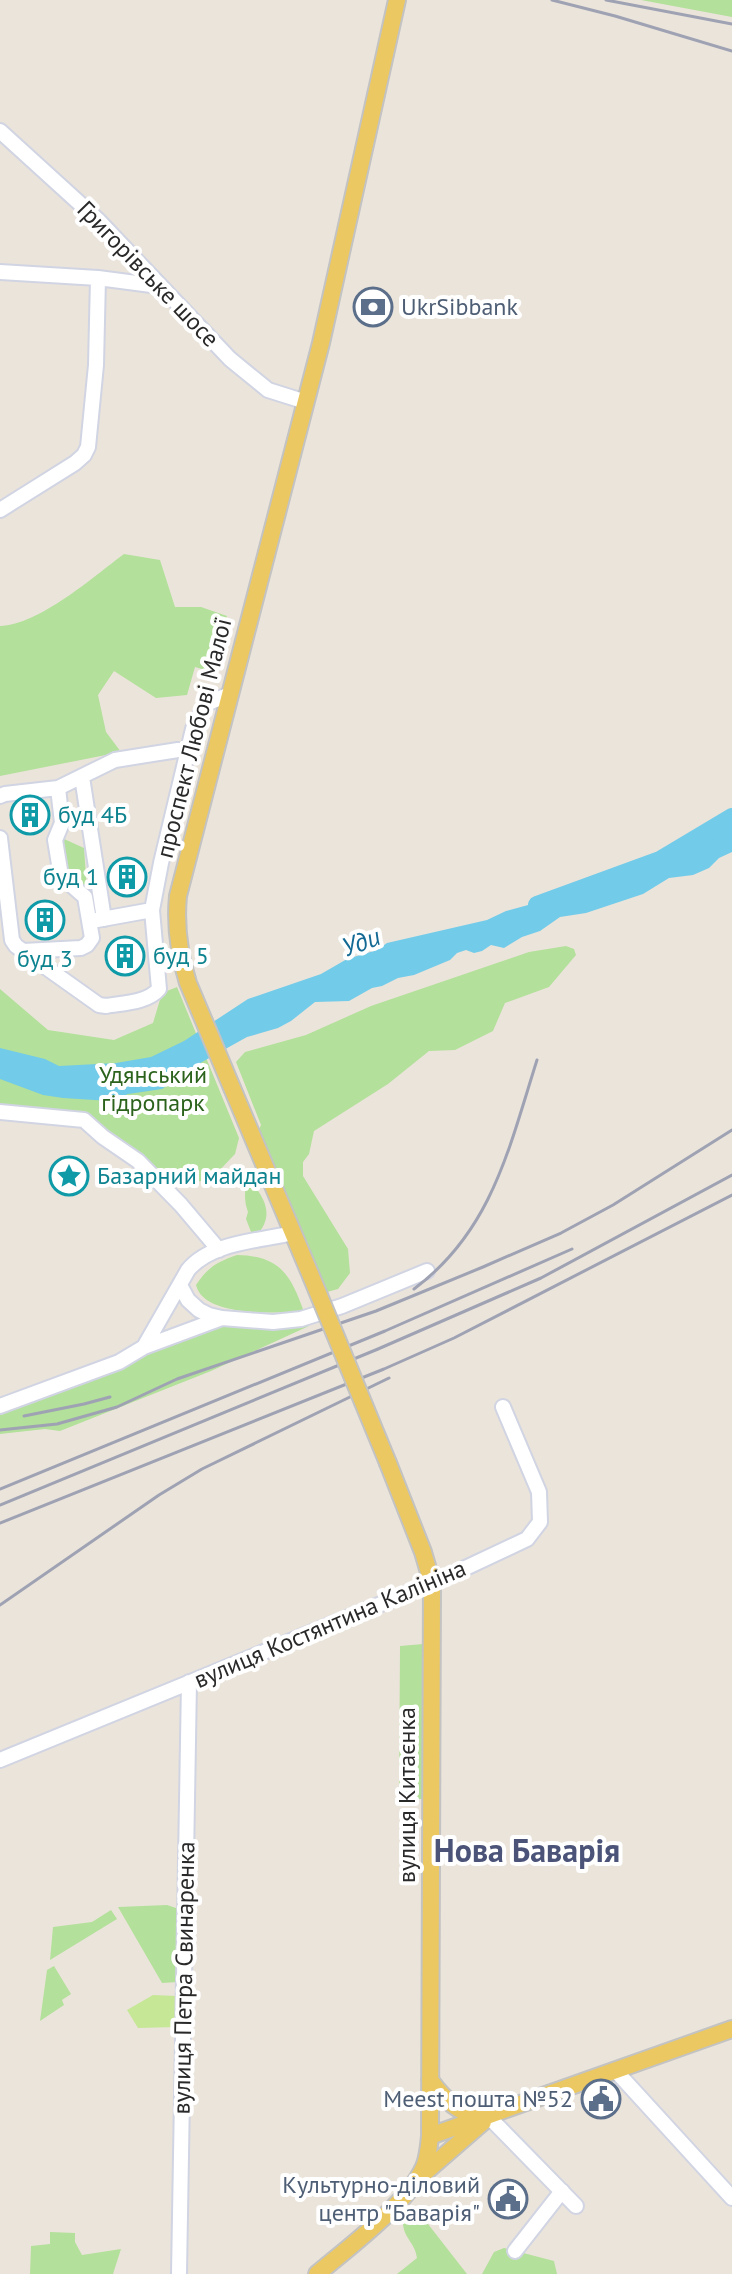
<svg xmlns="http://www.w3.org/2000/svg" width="732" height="2274" viewBox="0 0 732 2274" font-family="'PT Sans',sans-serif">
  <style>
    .green { fill: #b3e09a }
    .pitch { fill: #c6e796 }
    .water { fill: #72cbe9 }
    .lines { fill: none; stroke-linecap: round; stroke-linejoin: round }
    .river { stroke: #72cbe9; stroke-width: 18 }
    .minor-casing { stroke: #d1d4e2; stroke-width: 18 }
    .major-casing { stroke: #c3c3c3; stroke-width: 20 }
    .minor { stroke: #fff; stroke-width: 14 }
    .major { stroke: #ebc861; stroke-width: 16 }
    .rail { stroke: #9ea2b3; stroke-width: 3 }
    .major-bridge-casing { stroke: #c3c3c3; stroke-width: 20; stroke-linecap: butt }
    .major-bridge { stroke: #ebc861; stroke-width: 16 }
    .labels { text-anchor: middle; stroke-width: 8; stroke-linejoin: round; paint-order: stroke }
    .street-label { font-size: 24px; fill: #292929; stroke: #fff }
    .service-label { font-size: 24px; fill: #4e5e75; stroke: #fff; text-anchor: end }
    .culture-label { font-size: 24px; fill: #0d838f; stroke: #fff; text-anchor: start }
    .park-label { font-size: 24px; fill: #2c631c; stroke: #fff }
    .water-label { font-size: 26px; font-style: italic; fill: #126994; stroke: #fff }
    .district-label { font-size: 32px; font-weight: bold; fill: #4b5478; stroke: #fff }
  </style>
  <rect width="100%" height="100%" fill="#ebe4db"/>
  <path class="green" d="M641 0H732V17Z
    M124 554 160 560 175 607H201L227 616 209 671 195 667 187 695 156 698 114 671 98 695 106 732 121 752 0 776V626C39 625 93 577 124 554Z
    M62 838 84 848 87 889 66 875Z
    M566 946 574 949 576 955 549 987 505 1003 493 1031 455 1050 429 1051 388 1084 314 1131 309 1154 303 1162V1176L348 1249 350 1273 338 1289 327 1292 257 1134 261 1125 236 1062 245 1052 306 1035 371 1006 529 952Z
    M177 987 239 1138 235 1154 215 1175 216 1179 194 1182 172 1180 84 1115 0 1111V989L48 1030 114 1040 153 1023 162 993Z
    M248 1179C264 1196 276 1215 256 1236L253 1237 246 1219 248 1212C244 1202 244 1189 248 1179Z
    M237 1255C280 1256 291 1275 304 1312 276 1312 204 1318 196 1285 208 1267 217 1262 237 1255Z
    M230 1324 265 1329 309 1326 211 1371 60 1431 45 1429 0 1434V1415L62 1392 147 1354Z
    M423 1644 424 1799H399L400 1646Z
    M167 1905 179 1909 178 1982 162 1983 118 1907Z
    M111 1910 117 1919 50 1960 53 1927 92 1922Z
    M54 1966 71 1994 62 2000 64 2005 40 2021 47 1970Z
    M412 2216 428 2224 467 2274H397L417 2258C415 2242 403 2238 403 2222Z
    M50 2232 75 2233V2242L82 2255 121 2249 113 2274H30L31 2246 50 2244Z
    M504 2248 554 2261 557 2274H482L494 2252Z"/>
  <path class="pitch" d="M153 1995 177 1996V2027L138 2028 127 2010Z"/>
  <path class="water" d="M732 819V852L719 858 709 868 693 875 669 878 643 894 586 913 560 917 540 931 522 937 504 948 491 945 482 951 474 953 466 950 457 953 450 960 414 975 398 978 382 986 372 988 349 1001 315 1002 291 1021 278 1028 247 1037 202 1062 162 1089 128 1094 110 1101 63 1098 43 1095 0 1079V1048L45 1059 59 1066 116 1063 151 1057 184 1041 248 999 321 974 347 959 377 950 387 943 487 920 506 911 594 887 703 836Z"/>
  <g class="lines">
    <path class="river" d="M537 905 660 860 732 817"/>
    <defs>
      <path id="minor" d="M0 131 99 221 230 359 268 390 306 402
        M0 272 98 278 159 286
        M0 510 75 463 84 455 88 447 96 365 98 278
        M82 777 104 919
        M58 788 115 760 178 750
        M0 796 5 794 58 788 62 823 55 840 61 876 85 897 92 938 87 945 81 948 23 951
        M0 838 12 940 16 946 99 1005 106 1006C123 1003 147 1003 159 989L152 910 161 863 193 729 206 704 230 694
        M97 920 152 910
        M0 1112 84 1120 103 1137 138 1161 181 1205 219 1250
        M180 1285 188 1300 199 1310 209 1315 222 1318 273 1322 301 1319 342 1306 427 1271
        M144 1347 222 1318
        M0 1406 119 1362 144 1347 188 1270C211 1242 259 1241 293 1233
        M0 1760 442 1579 527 1539 540 1522 539 1492 503 1407
        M615 2070 732 2198
        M489 2117 576 2206
        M515 2251 562 2191
        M179 2274 189 1682"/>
      <path id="major" d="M311 1276 188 983C179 954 175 927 178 896L321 343 397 0
        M430 2080C443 2098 460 2116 483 2117
        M430 2136 732 2029
        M422 2175 483 2122
        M317 2274C348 2248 408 2203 424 2167 428 2158 429 2146 430 2136L432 1583 423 1552 388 1463"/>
    </defs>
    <use href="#minor" class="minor-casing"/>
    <use href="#major" class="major-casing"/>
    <use href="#minor" class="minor"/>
    <use href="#major" class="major"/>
    <path class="rail" d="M552 0 615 16 732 51
      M606 0 732 24
      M414 1289C492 1231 509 1148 537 1060
      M24 1416 84 1404 110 1397
      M0 1430 57 1424 117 1407 177 1379 376 1311 483 1267 561 1233 613 1205 732 1130
      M0 1489 385 1331 572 1249
      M0 1505 378 1349 541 1278 732 1175
      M0 1523 384 1369 454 1338 732 1195
      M0 1605 159 1495 202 1469 389 1378"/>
    <defs>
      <path id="major-bridge" d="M311 1276 388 1463"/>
    </defs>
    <use href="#major-bridge" class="major-bridge-casing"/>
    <use href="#major-bridge" class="major-bridge"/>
  </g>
  <defs>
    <symbol id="bank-ring" viewBox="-11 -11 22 22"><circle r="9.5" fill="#fff" stroke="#5c6f8a" stroke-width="1.5"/><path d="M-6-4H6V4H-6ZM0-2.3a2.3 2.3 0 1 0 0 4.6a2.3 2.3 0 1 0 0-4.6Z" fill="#5c6f8a"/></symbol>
    <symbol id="building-ring" viewBox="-11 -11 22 22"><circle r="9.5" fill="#fff" stroke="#0f9aa8" stroke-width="1.5"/><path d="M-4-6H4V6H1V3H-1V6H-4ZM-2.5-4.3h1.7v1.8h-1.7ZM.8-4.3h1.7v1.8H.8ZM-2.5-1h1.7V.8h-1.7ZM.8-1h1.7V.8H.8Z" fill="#0f9aa8"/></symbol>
    <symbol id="sight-ring" viewBox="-11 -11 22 22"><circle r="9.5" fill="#fff" stroke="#0f9aa8" stroke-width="1.5"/><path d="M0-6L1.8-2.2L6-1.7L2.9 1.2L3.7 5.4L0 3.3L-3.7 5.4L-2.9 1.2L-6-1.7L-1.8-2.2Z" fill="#0f9aa8"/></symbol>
    <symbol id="civic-ring" viewBox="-11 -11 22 22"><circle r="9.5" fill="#fff" stroke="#5c6f8a" stroke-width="1.5"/><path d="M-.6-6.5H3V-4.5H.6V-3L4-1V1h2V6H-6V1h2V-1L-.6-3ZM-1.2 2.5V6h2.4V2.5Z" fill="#5c6f8a"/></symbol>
  </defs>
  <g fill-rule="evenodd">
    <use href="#bank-ring" x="351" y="285" width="44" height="44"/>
    <use href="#building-ring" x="8" y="793" width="44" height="44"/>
    <use href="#building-ring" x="105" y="855" width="44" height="44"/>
    <use href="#building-ring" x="23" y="898" width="44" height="44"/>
    <use href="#building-ring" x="103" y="934" width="44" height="44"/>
    <use href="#sight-ring" x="47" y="1154" width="44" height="44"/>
    <use href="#civic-ring" x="579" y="2077" width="44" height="44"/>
    <use href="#civic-ring" x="486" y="2177" width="44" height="44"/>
  </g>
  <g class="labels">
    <g class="street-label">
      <text transform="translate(148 274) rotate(46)" y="8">Григорівське шосе</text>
      <text transform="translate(194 738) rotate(-76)" y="8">проспект Любові Малої</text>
      <text transform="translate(330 1624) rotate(-23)" y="8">вулиця Костянтина Калініна</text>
      <text transform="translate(407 1795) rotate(-90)" y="8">вулиця Китаєнка</text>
      <text transform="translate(184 1978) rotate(-89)" y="8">вулиця Петра Свинаренка</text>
    </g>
    <g class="service-label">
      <text x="401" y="315" text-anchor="start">UkrSibbank</text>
      <text x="573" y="2107">Meest пошта №52</text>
      <text x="480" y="2193">Культурно-діловий<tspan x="480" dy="28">центр "Баварія"</tspan></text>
    </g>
    <g class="culture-label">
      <text x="58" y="823">буд 4Б</text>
      <text x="99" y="885" text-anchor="end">буд 1</text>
      <text x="153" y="964">буд 5</text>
      <text x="45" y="967" text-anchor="middle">буд 3</text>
      <text x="97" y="1184">Базарний майдан</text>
    </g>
    <g class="park-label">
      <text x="153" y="1083">Удянський<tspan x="153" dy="28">гідропарк</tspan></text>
    </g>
    <g class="water-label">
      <text transform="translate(361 942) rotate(-20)" y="9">Уди</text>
    </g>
    <g class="district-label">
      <text x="527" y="1862">Нова Баварія</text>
    </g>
  </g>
</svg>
